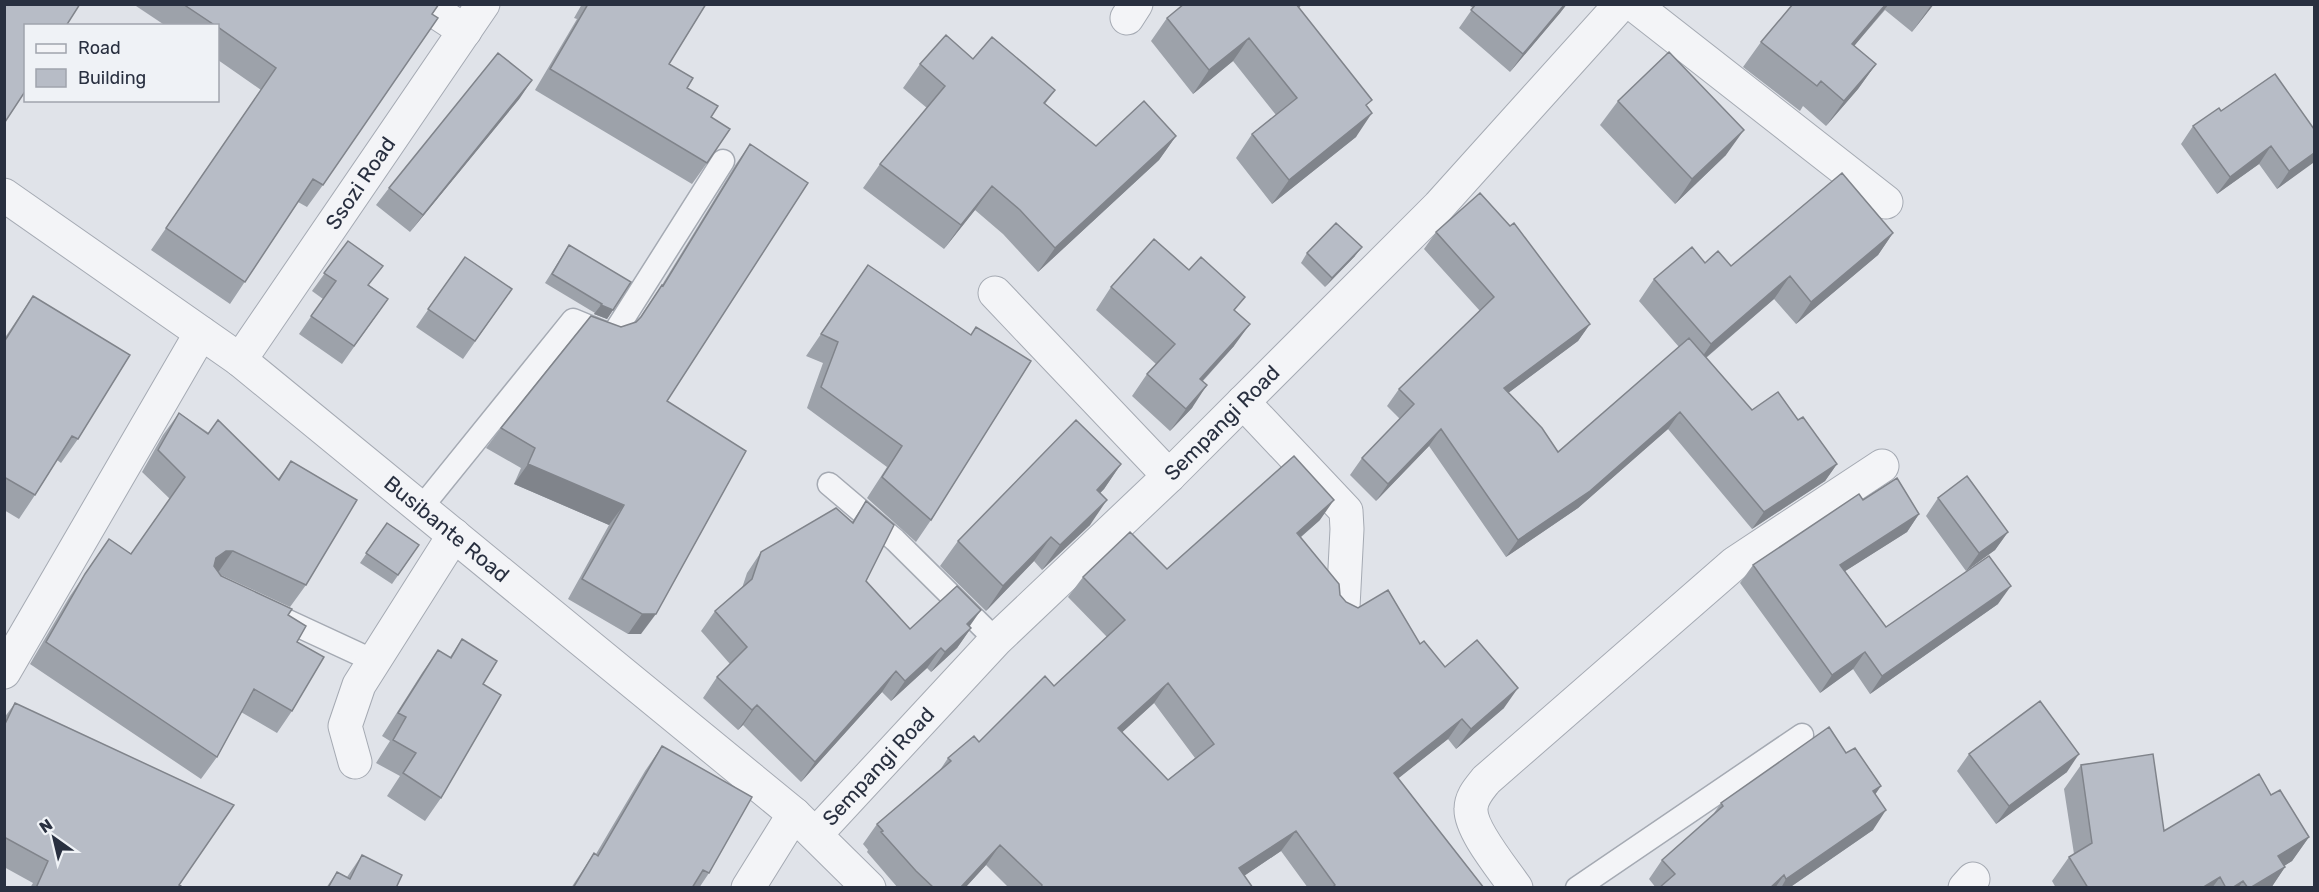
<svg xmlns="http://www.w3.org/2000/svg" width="2319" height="892" viewBox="0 0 2319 892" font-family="Rubik,sans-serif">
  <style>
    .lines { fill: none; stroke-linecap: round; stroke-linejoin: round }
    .lane-casing { stroke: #a5aab3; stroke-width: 25 }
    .street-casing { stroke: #a5aab3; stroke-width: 35 }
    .lane { stroke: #f3f4f7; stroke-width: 22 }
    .street { stroke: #f3f4f7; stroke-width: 33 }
    .wall { fill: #9da2aa; fill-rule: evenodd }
    .shaded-wall { fill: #80848b }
    .building { fill: #b7bcc6; stroke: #80848b; stroke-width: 1.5; fill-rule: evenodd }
    .labels { text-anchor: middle; stroke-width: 4.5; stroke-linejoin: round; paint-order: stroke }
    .street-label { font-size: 21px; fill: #293040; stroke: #eff2f6 }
  </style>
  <rect width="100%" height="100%" fill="#e0e3e9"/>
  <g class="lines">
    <defs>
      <path id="lane" d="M829 484 895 540 996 640
        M421 508 573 320 607 334 616 330 723 161
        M279 617 374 661
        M1577 888 1802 735"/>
      <g id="street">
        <path d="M424 4 465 31"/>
        <path d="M1633 4 1886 202"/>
        <path d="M1127 18 1136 4"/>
        <path id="s1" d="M4 195 240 360 794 814 869 888"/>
        <path d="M995 293 1169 476"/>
        <path id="s2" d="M240 360 483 4"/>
        <path d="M1243 402 1346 511 1347 529 1343 607"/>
        <path d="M4 672 201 333"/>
        <path d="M355 762 345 726 359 685 454 535"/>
        <path id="s3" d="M816 834 996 640 1169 476 1439 206 1621 4"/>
        <path d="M748 888 794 814"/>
        <path d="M1516 888C1504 870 1470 830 1471 809 1471 797 1479 789 1486 780L1735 563 1882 466"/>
        <path d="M1965 888 1973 879"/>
      </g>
    </defs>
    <use href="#lane" class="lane-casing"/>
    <use href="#street" class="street-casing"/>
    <use href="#lane" class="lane"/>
    <use href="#street" class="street"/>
  </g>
  <path class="wall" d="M133 4H439L323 185 307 207 298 202 230 304 151 250 261 90 218 60V26H166Z
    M582 4H706L669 64 711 117 707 163 692 184 535 90 577 19 574 18Z
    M1467 4H1567L1560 13 1510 72 1459 28 1473 8Z
    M1793 4H1934L1912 32 1885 10 1854 46 1876 64 1858 89 1826 126 1803 106 1800 111 1743 67 1761 42Z
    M1299 8 1367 107 1356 137 1272 204 1236 158 1252 134 1276 115 1233 61 1193 94 1151 41 1167 18Z
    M973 59 1055 90 1045 104 1096 146 1176 136 1159 160 1038 272 1003 234 975 210 944 249 863 188 880 164 927 108 903 88 920 64Z
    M520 98 410 232 376 205 389 188Z
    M1618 101 1726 155 1675 204 1600 125Z
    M2221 111 2314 129V161L2277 189 2259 164 2217 194 2181 144 2193 126Z
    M750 144 667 401 641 634H628L568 599 609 525 514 484 521 468 486 448 501 428 621 327 636 322 638 320 662 285 736 164Z
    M1436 232 1590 324 1578 341 1508 393 1558 452 1679 347 1639 301 1654 279 1705 263 1731 266 1893 233 1878 255 1796 324 1774 299 1706 358 1752 410 1798 420 1837 464 1825 481 1752 529 1668 429 1578 508 1506 557 1429 446 1376 501 1350 475 1362 458 1400 419 1387 406 1399 389 1480 311 1424 249Z
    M348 241 369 285 388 299 342 364 299 334 323 299 312 291Z
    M569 245 613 310 607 319 594 314 595 313 545 283Z
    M1307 253 1355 256 1325 287 1301 263Z
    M465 257 512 289 463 359 416 327Z
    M868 265 931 520 916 542 867 498 887 467 807 408 823 363 806 356Z
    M1111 287 1235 311 1234 346 1203 381 1192 408 1170 431 1132 396 1147 374 1156 364 1096 310Z
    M33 296 78 439 61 463 57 460 35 495 19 519 4 510V339Z
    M179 413 278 479 291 461 306 585 290 607 221 575 288 615 297 642 292 711 277 733 241 712 217 757 201 779 30 664 70 596 109 539 131 554 170 499 142 472 163 435Z
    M1121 464 1104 489 1100 493 1090 525 1042 570 1034 561 986 611 940 566 958 541Z
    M1938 498 2008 532 1995 550 1966 571 1926 516Z
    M1863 500 1919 514 1907 532 1845 571 1886 627 1998 604 1870 694 1853 669 1820 693 1740 583 1753 565Z
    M866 501V581L910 629 969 627 971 628 957 648 931 672 927 668 891 701 882 692 801 782 743 725 738 730 703 698 717 677 730 664 701 631 715 611 742 588 747 573 761 552 852 522Z
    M1320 520 1300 538 1340 595 1346 602 1420 644 1445 667 1504 708 1456 749 1448 739 1398 778 1484 888H1308L1281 851 1244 876 1253 888H1009L986 865 965 888H898L867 852 868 850 863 844 877 824 940 770 948 758 979 742 1054 686 1107 637 1068 597 1083 577 1167 569ZM1154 703 1195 758 1168 780 1122 732Z
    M387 523 419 545 392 584 360 563Z
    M462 639 483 684 441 798 425 821 387 796 400 776 376 763 390 741 382 736 422 673 438 650 450 657Z
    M15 703 179 885 184 888H30L33 883 4 867V718Z
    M662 746 709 873 699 888H571L594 853 596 854 645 771Z
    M1969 754 2067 772 1996 824 1957 771Z
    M2081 765 2164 831 2271 795 2309 837 2292 861 2284 866 2285 867 2271 888H2056L2052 881 2069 857 2074 854 2064 789Z
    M1875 795 1873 830 1789 888H1656L1649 879 1662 860 1712 816 1721 803Z
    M362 855 396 888H326L337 872 347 877Z"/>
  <path class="shaded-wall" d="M1292 4H1303L1277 26Z
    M1565 4H1567L1560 13 1510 72 1523 54Z
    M1886 4H1889L1835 69 1852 44Z
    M1932 4H1934L1912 32Z
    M1249 38 1233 61 1193 94 1209 70Z
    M1876 64 1858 89 1826 126 1844 101Z
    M532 80 520 98 410 232 423 215Z
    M1372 113 1356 137 1272 204 1289 180Z
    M1744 130 1726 155 1675 204 1692 179Z
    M1176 136 1159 160 1038 272 1055 248Z
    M2271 146 2259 164 2217 194 2230 177Z
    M2314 153V161L2313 163 2277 189 2289 171Z
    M992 186 975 210 944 249 961 225Z
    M1893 233 1878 255 1796 324 1811 302Z
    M1362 247 1355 256 1325 287 1332 278Z
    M1790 276 1774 299 1696 366 1711 344Z
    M601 305 613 310 607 319 594 314Z
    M1250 324 1234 346 1184 401 1200 379Z
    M1590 324 1578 341 1492 405 1504 388Z
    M1207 385 1192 408 1170 431 1186 409Z
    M1680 412 1668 429 1578 508 1506 557 1518 540Z
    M1441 429 1429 446 1376 501 1388 484Z
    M528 464 624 505 609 525 514 484Z
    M1121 464 1104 489 1079 515 1097 490Z
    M1837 464 1825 481 1752 529 1764 512Z
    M1107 500 1090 525 1042 570 1060 545Z
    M1334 500 1320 520 1282 553 1297 533Z
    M1919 514 1907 532 1828 582 1840 565Z
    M2008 532 1995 550 1966 571 1979 553Z
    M1051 537 1034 561 986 611 1003 586Z
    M226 551H233L217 574 210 573 216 558Z
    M2011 586 1998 604 1870 694 1882 676Z
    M981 610 967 630V624Z
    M642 614H656L641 634H628Z
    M971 628 957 648 931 672 945 652Z
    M941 648 927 668 891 701 905 681Z
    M1865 652 1853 669 1820 693 1832 675Z
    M896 671 882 692 801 782 815 762Z
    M1168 683 1154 703 1104 749 1118 728Z
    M1518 688 1504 708 1456 749 1471 729Z
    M757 705 743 725 738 730 752 710Z
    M1462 719 1448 739 1380 793 1394 773Z
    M2079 754 2067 772 1996 824 2009 806Z
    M1881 786 1868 805 1873 791Z
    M1886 810 1873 830 1789 888H1781L1786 879Z
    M1296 831 1281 851 1226 888 1239 868Z
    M2309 837 2292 861 2262 880 2278 856Z
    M1000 845 986 865 965 888H960Z
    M2285 867 2271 888H2250Z
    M1784 875 1775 888H1770Z
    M2220 877 2212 888H2202Z
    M2243 881 2238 888H2232Z"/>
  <path class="building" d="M4 4H80L66 26H26V90L5 122H4Z
    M183 4H439L432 14 438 18 323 185 313 179 245 282 166 228 276 68 218 27V26H216Z
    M588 4H706L669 64 693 78 687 88 718 106 711 117 730 129 707 163 550 69Z
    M1184 4H1296L1372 100 1366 105 1372 113 1289 180 1252 134 1297 98 1249 38 1209 70 1167 18Z
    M1476 4H1565L1523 54 1471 10Z
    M1793 4H1886L1852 44 1876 64 1844 101 1821 81 1817 86 1761 42Z
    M946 35 973 59 992 37 1055 90 1044 103 1096 146 1144 101 1176 136 1055 248 1020 210 992 186 961 225 880 164 945 86 920 64Z
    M1669 52 1744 130 1692 179 1618 101Z
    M498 53 532 80 423 215 389 188Z
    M2275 74 2314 129V153L2289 171 2271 146 2230 177 2193 126 2219 108 2221 111Z
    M750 144 808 183 667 401 746 451 656 614H642L582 579 624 505 528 464 535 448 501 428 591 316 621 327 636 322 641 317 662 285 663 286Z
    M1842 173 1893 233 1811 302 1790 276 1711 344 1654 279 1692 247 1705 263 1718 251 1731 266Z
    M1480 193 1510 226 1514 223 1590 324 1504 388 1542 428 1558 452 1689 338 1752 410 1778 392 1798 420 1803 417 1837 464 1764 512 1680 412 1590 491 1518 540 1441 429 1388 484 1362 458 1414 404 1399 389 1494 297 1436 232Z
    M1336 223 1362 247 1332 278 1307 253Z
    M1154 239 1189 270 1201 257 1245 297 1234 310 1250 324 1200 379 1207 385 1186 409 1147 374 1175 344 1111 287Z
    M348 241 383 266 368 285 388 299 354 346 311 316 336 281 324 273Z
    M569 245 631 282 613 310 601 305 602 304 552 274Z
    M465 257 512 289 475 341 428 309Z
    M868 265 971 335 976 327 1031 361 931 520 882 477 902 446 821 387 838 342 821 334Z
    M33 296 130 355 78 439 72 436 35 495 4 477V342Z
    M179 413 208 434 218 420 279 480 291 461 357 500 306 585 233 551H226L216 558 214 566 221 576 292 609 288 615 306 626 297 642 324 657 292 711 254 689 217 757 46 642 85 574 109 539 131 554 185 477 158 450Z
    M1076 420 1121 464 1097 490 1107 500 1060 545 1051 537 1003 586 958 541Z
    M1294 456 1334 500 1297 533 1339 584 1340 595 1346 602 1358 608 1388 590 1420 644 1424 641 1445 667 1477 640 1518 688 1471 729 1462 719 1394 773 1484 888H1332L1335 885 1296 831 1239 868 1253 888H1041L1042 885 1000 845 960 888H934L916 871 881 832 883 831 877 824 951 761 948 758 974 736 979 742 1045 676 1054 686 1125 620 1083 577 1130 532 1167 569ZM1168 683 1214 744 1168 780 1118 728Z
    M1967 476 2008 532 1979 553 1938 498Z
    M1897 478 1919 514 1840 565 1886 627 1989 556 2011 586 1882 676 1865 652 1832 675 1753 565 1859 494 1863 500Z
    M866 501 894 525 866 581 910 629 957 586 981 610 967 624 971 628 945 652 941 648 905 681 896 671 815 762 757 705 752 710 717 677 747 647 715 611 752 579 761 552 836 508 853 523Z
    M387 523 419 545 398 575 366 553Z
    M462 639 497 661 483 684 501 695 441 798 403 773 416 753 393 740 406 717 398 713 438 650 451 658Z
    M2040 701 2079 754 2009 806 1969 754Z
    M15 703 234 805 179 885 184 888H36L48 861 4 837V726Z
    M1829 727 1846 753 1855 748 1881 786 1873 791 1886 810 1786 879 1784 875 1770 888H1659L1675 874 1662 860 1723 806 1721 803Z
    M662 746 752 797 709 873 703 870 692 888H573L594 853 598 856Z
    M2153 754 2164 831 2259 774 2271 795 2280 790 2309 837 2278 856 2285 867 2250 888H2248L2243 881 2232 888H2226L2220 877 2202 888H2088L2069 857 2092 843 2081 765Z
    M362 855 402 875 396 888H328L337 872 350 879Z"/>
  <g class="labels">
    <g class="street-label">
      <text dy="7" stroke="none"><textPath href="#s2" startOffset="214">Ssozi Road</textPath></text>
      <text dy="7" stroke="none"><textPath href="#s3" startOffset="578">Sempangi Road</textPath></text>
      <text dy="7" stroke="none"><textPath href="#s1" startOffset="555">Busibante Road</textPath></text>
      <text dy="7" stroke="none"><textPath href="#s3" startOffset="92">Sempangi Road</textPath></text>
    </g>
  </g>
  <rect width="2319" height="892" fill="none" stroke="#293040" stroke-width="12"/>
  <rect x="24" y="24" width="195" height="78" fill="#eff2f6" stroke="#a0a4ad" stroke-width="1.5"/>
  <rect x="36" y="44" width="30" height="9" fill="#f3f4f7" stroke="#a0a4ad" stroke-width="1.5"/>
  <text x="78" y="54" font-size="18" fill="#293040">Road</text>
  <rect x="36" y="69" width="30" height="18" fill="#b7bcc6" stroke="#a0a4ad" stroke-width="1.5"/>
  <text x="78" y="84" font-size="18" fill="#293040">Building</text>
  <g transform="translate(54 838) rotate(326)" stroke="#eff2f6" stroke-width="4.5" paint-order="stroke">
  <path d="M0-4.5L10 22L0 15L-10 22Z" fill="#293040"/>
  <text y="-9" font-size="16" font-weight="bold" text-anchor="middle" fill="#293040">N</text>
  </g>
</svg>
